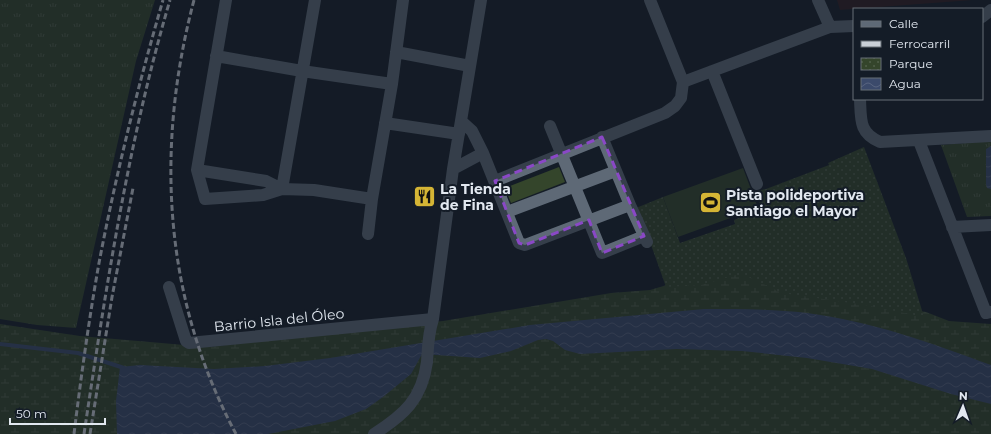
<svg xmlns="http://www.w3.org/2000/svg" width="991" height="434" viewBox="0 0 991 434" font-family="Montserrat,sans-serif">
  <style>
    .education { fill: #2f1c1f }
    .grass { fill: url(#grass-tufts) }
    .wetland { fill: url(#wetland-marsh) }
    .park { fill: url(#park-dots) }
    .pitch { fill: #34452b }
    .water { fill: url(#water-waves) }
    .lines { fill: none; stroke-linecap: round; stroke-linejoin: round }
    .stream { stroke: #3b4a6b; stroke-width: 4 }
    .minor { stroke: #5e6976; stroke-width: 12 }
    .rail { stroke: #c9cfd7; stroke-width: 3; stroke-dasharray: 6 3; stroke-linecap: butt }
    .marked { fill: none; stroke: #8a48c6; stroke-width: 3; stroke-dasharray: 8 5; stroke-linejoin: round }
    .labels { text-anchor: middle; stroke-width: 4; stroke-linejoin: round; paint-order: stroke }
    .poi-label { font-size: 14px; font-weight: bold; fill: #e2e8f0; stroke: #141c27; text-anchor: start }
    .street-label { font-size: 14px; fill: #e2e8f0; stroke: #141c27 }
  </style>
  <defs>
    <pattern id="grass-tufts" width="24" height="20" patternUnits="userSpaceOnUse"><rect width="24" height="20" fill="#34452b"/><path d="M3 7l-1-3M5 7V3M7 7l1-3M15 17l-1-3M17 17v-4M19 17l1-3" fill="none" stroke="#51604a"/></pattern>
    <pattern id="wetland-marsh" width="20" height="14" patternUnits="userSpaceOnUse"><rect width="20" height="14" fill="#34452b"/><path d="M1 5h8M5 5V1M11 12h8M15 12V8" fill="none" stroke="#51604a"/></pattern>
    <pattern id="park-dots" width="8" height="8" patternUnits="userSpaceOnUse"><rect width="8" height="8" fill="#34452b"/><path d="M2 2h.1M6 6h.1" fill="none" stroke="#51604a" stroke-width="1.8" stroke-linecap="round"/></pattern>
    <pattern id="water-waves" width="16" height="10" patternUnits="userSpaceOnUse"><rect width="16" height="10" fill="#3b4a6b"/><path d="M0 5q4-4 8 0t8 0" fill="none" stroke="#576480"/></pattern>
  </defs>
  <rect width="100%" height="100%" fill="#141c27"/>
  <path class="education" d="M837 0H973L840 10Z"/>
  <path class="grass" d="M0 0H155L136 61 76 328 37 325 0 319Z
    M991 141V216L967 217 941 145Z"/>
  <path class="wetland" d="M733 271 861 301 926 312 949 321 991 324V434H0V324L80 336 208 347 443 321 611 293 650 290 670 284Z"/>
  <path class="park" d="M864 147 906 258 924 317 865 305 782 293 744 275H736L701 285 666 287 650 242 636 208 663 197 680 243 735 224 734 220 759 210 760 205 756 191 766 189 829 165 828 163Z"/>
  <path class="pitch" d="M559 167 565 182 511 203 505 188Z
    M743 168 758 208 678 237 663 197Z"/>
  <path class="water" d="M991 146V189L987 188 986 184V149Z
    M704 309C738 309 773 309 807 313 871 321 931 343 991 365V404L951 394 872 369 807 358 742 351 677 349 580 354 565 350 553 341 546 339 538 340 511 351 480 358 422 354 411 374 383 397 366 409 335 421 268 434H117L116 401 120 367 140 365 214 369 265 366 330 358 530 325Z"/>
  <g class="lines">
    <path class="stream" d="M0 344 78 353 124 368"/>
    <path class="minor" d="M226 0 197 170 205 199 263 195 282 189 314 190 372 199
      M818 0 830 27
      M982 17 991 10
      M396 52 470 66
      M216 56 302 71 392 84
      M712 71 757 184
      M683 82 830 27 854 26
      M860 99C861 120 859 133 880 142L991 136
      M461 121 472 131 483 153 519 243 525 245 630 205 602 137
      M385 123 459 134
      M550 126 602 253 644 236
      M919 141 986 313 991 312
      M453 169 483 153
      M197 170 266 181 282 189 315 0
      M495 181 665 113 675 106 681 98 683 82 650 0
      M630 205 647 242
      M507 212 616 171
      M952 227 991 225
      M368 234 372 199 392 84 403 0
      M169 287 186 341 189 343 433 319
      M374 434C404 415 422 399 427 362 428 347 428 334 433 319L453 169 481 0"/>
    <path class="rail" d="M194 0C155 147 163 298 236 434
      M74 434C81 377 89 319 99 263 116 174 138 86 163 0
      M84 434C106 288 128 142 170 0
      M90 434 112 297 133 188"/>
  </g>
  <path d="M0 0H991V434H0ZM602 137 644 236 602 253 589 220 525 245 519 243 495 181Z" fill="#141c27" fill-opacity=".55" fill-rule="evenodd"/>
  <path class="marked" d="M602 137 644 236 602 253 589 220 525 245 519 243 495 181Z"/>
  <defs>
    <symbol id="restaurant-square" viewBox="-11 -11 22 22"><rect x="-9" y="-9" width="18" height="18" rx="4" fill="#d5b535" stroke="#141c27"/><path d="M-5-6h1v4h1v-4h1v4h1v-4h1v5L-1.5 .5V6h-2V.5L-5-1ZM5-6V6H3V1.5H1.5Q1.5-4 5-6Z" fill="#111"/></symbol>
    <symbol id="stadium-square" viewBox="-11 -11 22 22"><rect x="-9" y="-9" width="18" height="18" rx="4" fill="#d5b535" stroke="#141c27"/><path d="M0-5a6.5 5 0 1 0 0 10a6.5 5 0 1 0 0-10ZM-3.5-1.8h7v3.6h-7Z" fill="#111"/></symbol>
  </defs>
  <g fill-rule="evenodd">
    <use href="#restaurant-square" x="412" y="184" width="25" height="25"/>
    <use href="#stadium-square" x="698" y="190" width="25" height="25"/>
  </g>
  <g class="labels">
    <g class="poi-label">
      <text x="440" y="194">La Tienda<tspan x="440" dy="16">de Fina</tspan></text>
      <text x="726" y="200">Pista polideportiva<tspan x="726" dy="16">Santiago el Mayor</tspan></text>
    </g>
    <g class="street-label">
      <text transform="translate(279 320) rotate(-6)" y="5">Barrio Isla del Óleo</text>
    </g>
  </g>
  <rect x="853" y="8" width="130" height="92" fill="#141c27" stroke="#666e77"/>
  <rect x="861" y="21" width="20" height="6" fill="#5e6976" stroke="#666e77"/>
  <text x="889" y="28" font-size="12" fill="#e2e8f0">Calle</text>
  <rect x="861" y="41" width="20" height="6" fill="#c9cfd7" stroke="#666e77"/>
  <text x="889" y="48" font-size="12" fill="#e2e8f0">Ferrocarril</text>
  <rect x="861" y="58" width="20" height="12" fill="url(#park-dots)" stroke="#666e77"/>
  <text x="889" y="68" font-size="12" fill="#e2e8f0">Parque</text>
  <rect x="861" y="78" width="20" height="12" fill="url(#water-waves)" stroke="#666e77"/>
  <text x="889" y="88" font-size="12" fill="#e2e8f0">Agua</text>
  <g transform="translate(963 406) rotate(2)" stroke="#141c27" stroke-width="3" paint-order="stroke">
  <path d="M0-3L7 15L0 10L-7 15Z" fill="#e2e8f0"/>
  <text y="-6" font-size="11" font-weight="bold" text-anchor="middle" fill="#e2e8f0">N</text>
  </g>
  <path d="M10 418v6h95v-6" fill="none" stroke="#e2e8f0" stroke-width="2"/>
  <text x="16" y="418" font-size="12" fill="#e2e8f0" stroke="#141c27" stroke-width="3" paint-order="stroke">50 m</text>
</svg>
